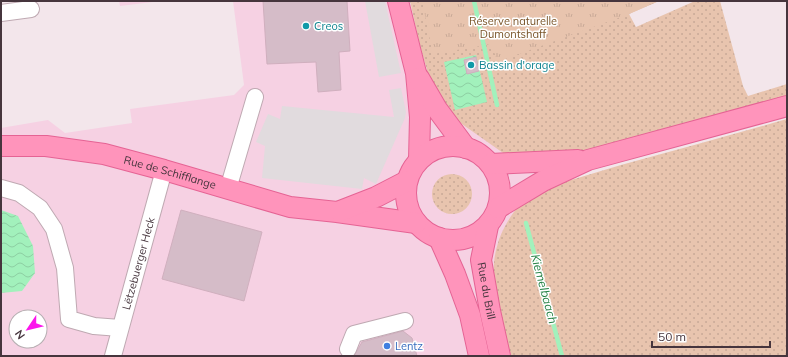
<svg xmlns="http://www.w3.org/2000/svg" width="788" height="357" viewBox="0 0 788 357" font-family="Mulish,sans-serif">
  <style>
    .commercial { fill: #f6d1e3; fill-rule: evenodd }
    .grass { fill: url(#grass-dots) }
    .park { fill: url(#park-tufts) }
    .parking { fill: #e1dbde }
    .water { fill: url(#water-waves) }
    .lines { fill: none; stroke-linecap: round; stroke-linejoin: round }
    .stream { stroke: #a2f1bc; stroke-width: 4.5 }
    .building { fill: #d5bcc8; stroke: #d0afbe }
    .minor-casing { stroke: #bfa9b2; stroke-width: 18 }
    .major-casing { stroke: #e56394; stroke-width: 22 }
    .minor { stroke: #fff; stroke-width: 16 }
    .major { stroke: #ff94bb; stroke-width: 20 }
    .culture-dot { fill: #0f9aa8; stroke: #fff; stroke-width: 1.5 }
    .shop-dot { fill: #3f7fe0; stroke: #fff; stroke-width: 1.5 }
    .labels { text-anchor: middle; stroke-width: 3; stroke-linejoin: round; paint-order: stroke }
    .park-label { font-size: 11px; fill: #795428; stroke: #fff }
    .culture-label { font-size: 11px; fill: #0d838f; stroke: #fff; text-anchor: start }
    .street-label { font-size: 11px; fill: #46353d; stroke: #fff }
    .shop-label { font-size: 11px; fill: #366cbe; stroke: #fff; text-anchor: start }
    .water-label { font-size: 12px; font-style: italic; fill: #258245; stroke: #fff }
  </style>
  <defs>
    <pattern id="grass-dots" width="8" height="8" patternUnits="userSpaceOnUse"><rect width="8" height="8" fill="#e8c4ae"/><path d="M2 2h.1M6 6h.1" fill="none" stroke="#c8a997" stroke-width="1.8" stroke-linecap="round"/></pattern>
    <pattern id="park-tufts" width="24" height="20" patternUnits="userSpaceOnUse"><rect width="24" height="20" fill="#e8c4ae"/><path d="M3 7l-1-3M5 7V3M7 7l1-3M15 17l-1-3M17 17v-4M19 17l1-3" fill="none" stroke="#c8a997"/></pattern>
    <pattern id="water-waves" width="16" height="10" patternUnits="userSpaceOnUse"><rect width="16" height="10" fill="#a2f1bc"/><path d="M0 5q4-4 8 0t8 0" fill="none" stroke="#8dcfa2"/></pattern>
  </defs>
  <rect width="100%" height="100%" fill="#f3e6eb"/>
  <path class="commercial" d="M119 1H161L120 6Z
    M233 1H410L420 46 538 163 543 181 499 308 464 318 473 356H1V128L48 120 65 133 132 123 130 109 234 95 244 85ZM16 317H40V341H16Z"/>
  <path class="grass" d="M410 1H659L629 14 636 27 695 1H720L743 86 748 96 787 84V106L588 160 506 155 459 122 446 107 435 89 428 73 420 46Z
    M787 119V356H511C502 322 486 278 498 243 502 229 515 207 527 198 541 189 556 184 571 180 588 175 604 170 621 165 676 150 732 135 787 119Z
    M432 194a20 20 0 1 1 40 0a20 20 0 1 1-40 0Z"/>
  <path class="park" d="M422 1H659L629 14 497 62 492 44 433 54Z"/>
  <path class="parking" d="M365 1H385L401 73 379 77Z
    M401 88 406 112 405 118 376 184 364 178 362 189 262 178 265 146 256 142 268 114 280 119 282 106 394 117 389 90Z"/>
  <path class="water" d="M476 55 487 102 455 110 444 62Z
    M1 210 18 216 33 246 35 273 22 291 1 293Z"/>
  <g class="lines">
    <path class="stream" d="M474 1 497 105
      M526 223 562 356"/>
  </g>
  <path class="building" d="M263 1H347L350 51 339 52 341 90 318 92 316 62 267 64Z
    M476 57 479 71 467 74 464 60Z
    M181 210 262 232 244 301 162 279Z
    M403 331 412 338 417 356H354L362 342Z"/>
  <g class="lines">
    <defs>
      <g id="minor">
        <path d="M1 13 31 9"/>
        <path d="M1 188 19 193 40 208 54 229 65 268 69 319 94 326 120 328"/>
        <path d="M228 189 255 97"/>
        <path d="M348 349 354 334 405 321"/>
        <path id="s1" d="M113 356 164 170"/>
      </g>
      <g id="major">
        <path d="M398 1 416 73 420 117 419 160"/>
        <path d="M419 78 437 109 466 148"/>
        <circle cx="453" cy="193" r="47"/>
        <path id="s2" d="M1 146H46L104 154 164 170 290 207 337 212 416 223"/>
        <path d="M491 164 578 160"/>
        <path d="M498 208 543 181 588 160 787 106"/>
        <path d="M340 211 376 197 407 181"/>
        <path id="s3" d="M488 226 481 260 490 311 500 356"/>
        <path d="M439 238 455 274 470 315 479 356"/>
      </g>
    </defs>
    <use href="#minor" class="minor-casing"/>
    <use href="#major" class="major-casing"/>
    <use href="#minor" class="minor"/>
    <use href="#major" class="major"/>
  </g>
  <g class="culture-dot">
    <circle cx="306" cy="26" r="4"/>
    <circle cx="471" cy="65" r="4"/>
  </g>
  <circle class="shop-dot" cx="387" cy="346" r="4"/>
  <g class="labels">
    <g class="park-label">
      <text x="513" y="25">Réserve naturelle<tspan x="513" dy="13">Dumontshaff</tspan></text>
    </g>
    <g class="culture-label">
      <text x="314" y="30">Creos</text>
      <text x="479" y="69">Bassin d'orage</text>
    </g>
    <g class="street-label">
      <text dy="4" stroke="none"><textPath href="#s2" startOffset="172">Rue de Schifflange</textPath></text>
      <text dy="4" stroke="none"><textPath href="#s1" startOffset="96">Lëtzebuerger Heck</textPath></text>
      <text dy="4" stroke="none"><textPath href="#s3" startOffset="66">Rue du Brill</textPath></text>
    </g>
    <g class="shop-label">
      <text x="395" y="350">Lentz</text>
    </g>
    <g class="water-label">
      <text transform="translate(544 289) rotate(75)" y="4">Kiemelbaach</text>
    </g>
  </g>
  <rect width="788" height="357" fill="none" stroke="#46353d" stroke-width="4"/>
  <g transform="translate(28 329) rotate(235)"><circle r="19" fill="#ffffff" stroke="#b5aeb1"/>
  <path d="M0-3L7 15L0 10L-7 15Z" fill="#fc15ec"/>
  <text y="-6" font-size="11" font-weight="bold" text-anchor="middle" fill="#46353d">N</text>
  </g>
  <path d="M652 341v6h118v-6" fill="none" stroke="#46353d" stroke-width="2"/>
  <text x="658" y="341" font-size="12" fill="#46353d" stroke="#ffffff" stroke-width="3" paint-order="stroke">50 m</text>
</svg>
